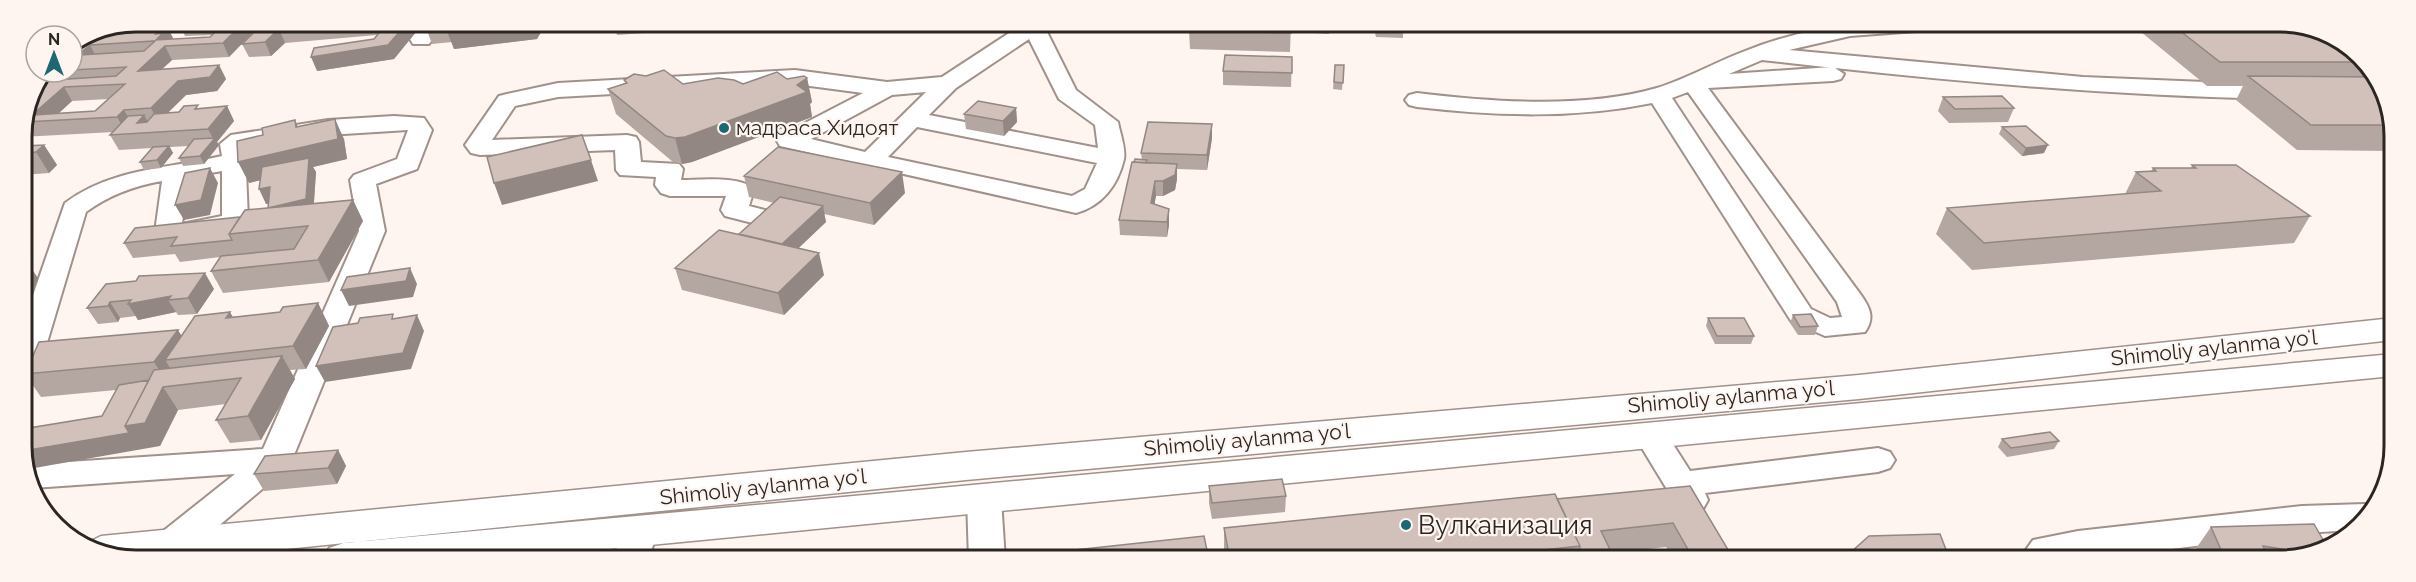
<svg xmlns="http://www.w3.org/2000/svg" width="2416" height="582" viewBox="0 0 2416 582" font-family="Raleway,sans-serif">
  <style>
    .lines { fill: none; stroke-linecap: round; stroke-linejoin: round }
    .minor-casing { stroke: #a0918a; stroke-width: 4 }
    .major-casing { stroke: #a0918a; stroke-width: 3 }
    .minor { fill: #fff; fill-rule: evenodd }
    .major { fill: #fff; fill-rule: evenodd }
    .wall { fill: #b4a6a0; fill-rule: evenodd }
    .shaded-wall { fill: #928782 }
    .building { fill: #d1c1ba; stroke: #928782; stroke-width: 1.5; fill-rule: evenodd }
    .poi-dot { fill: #1d6772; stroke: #fef5f0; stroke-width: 2 }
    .labels { text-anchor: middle; stroke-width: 4.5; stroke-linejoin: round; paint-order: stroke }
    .poi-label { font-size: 21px; fill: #2c2623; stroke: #fef5f0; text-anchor: start }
    .street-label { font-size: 21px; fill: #2c2623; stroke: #fef5f0 }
    .near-poi-label { font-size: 26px; fill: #2c2623; stroke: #fef5f0; text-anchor: start }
    .rim { fill: none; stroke: #2c2623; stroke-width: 3 }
  </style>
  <rect width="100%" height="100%" fill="#fef5f0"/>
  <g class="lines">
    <defs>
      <path id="minor" d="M425 21H446L429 44H413L410 39Z
        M1026 22H1050L1045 28 1076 90 1118 122C1120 133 1126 149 1124 159 1118 185 1102 206 1076 213L780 146 777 141 780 136 863 93 795 84 558 97 515 106 492 140 627 135 636 137 639 142 641 162 679 164 683 169 681 180C699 180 743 175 754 190L749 206 781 214 785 220 781 226 772 228 725 216 721 210 726 196H670L661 193 655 185 656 177 620 175 616 170 615 150 480 155 471 153 465 145 499 96 507 94 558 83 795 70 887 82 942 77ZM1029 39 1059 99 1095 125 1098 148 929 115 956 88ZM926 92 865 152 811 139 892 95ZM917 127 1097 163 1085 189 1072 196 888 157Z
        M1859 23H1953L1950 27 1943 29 1850 36 1789 50 2083 77 2278 85 2286 87 2289 92 2286 97 2278 99C2130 96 1982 84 1835 68L1844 74 1841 79 1833 81 1708 88 1861 295C1870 308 1875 318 1865 332L1825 336 1791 321 1652 103C1574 119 1495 116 1417 107L1409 105 1405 100 1409 95 1417 93C1491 102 1584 109 1657 88 1686 79 1712 64 1740 53 1778 37 1819 28 1859 23ZM1762 60 1825 67H1831L1729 74ZM1688 92 1837 302 1842 317 1830 318 1811 309 1672 98Z
        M394 116 424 118 432 130 417 169 376 184 385 231 292 460 287 468 183 556 172 559 157 556 152 546 157 536 235 474 33 488 23 465 263 449 359 231 350 180 354 175 397 159 408 130 328 135 245 147 248 219 237 230 172 242 159 238 155 232 162 181C134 186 109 195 86 212L38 373 34 380 23 383 22 327 65 203C112 168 167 169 222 156L220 144 231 135 328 120ZM222 171V216L182 224 188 177Z
        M1650 424 1662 427 1690 471 1878 448 1890 452 1895 460 1890 468 1878 472 1705 493 1708 500 1703 509 1691 513 1679 509 1634 435 1638 427Z
        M984 487 996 490 1001 499 1005 560H969L967 499 972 490Z
        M2365 504 2371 506 2358 530C2244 534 2130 561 2018 561L2033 540 2078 531 2302 506Z
        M640 519 652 523 658 532 648 559H612L628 523Z"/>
      <path id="major" d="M2393 318V340L1859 399 966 480 188 559H113L85 544 101 536 966 452 1859 375Z
        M2393 354V376L506 559H323L329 548 344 543Z"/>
    </defs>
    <use href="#minor" class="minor-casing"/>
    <use href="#major" class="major-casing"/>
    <use href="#minor" class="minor"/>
    <use href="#major" class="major"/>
  </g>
  <path class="wall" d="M135 21H264L229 57 172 60 162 69 219 65 226 79 217 91 186 95 168 113 227 106 234 121 217 142 219 145 204 164 183 166 179 158 189 146 170 147 173 153 161 168 144 170 140 162 152 148 119 150 110 135 114 132 21 137V128L47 72H72V43L92 30ZM180 22 179 23 185 36 213 35 210 37 171 39 173 38 166 25 132 27 135 24ZM108 99 95 111 58 114 72 101Z
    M266 21H425L394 59 317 71 374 39 377 35 285 43 271 56 249 57 242 44Z
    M428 21 537 39 454 49 452 42 432 44 425 25Z
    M613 21 751 22V25L617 35Z
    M1291 22 1290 52 1190 49 1189 30Z
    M1314 22 1329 27V34L1314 33Z
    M2130 23H2303L2361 54 2393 113V151L2297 150 2236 100 2243 86H2207Z
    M1375 26 1403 31V38L1376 37 1375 33Z
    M1292 57 1291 87 1223 85V71Z
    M1335 65H1344L1342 90 1333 89Z
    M807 78 812 102 810 104 812 117 692 162 682 164 673 162 616 114 608 89 625 83 624 80 683 84H743L787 79Z
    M1943 97 2014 108 2008 122 1949 123 1938 111Z
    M1016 108 1017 122 1004 136 966 129 964 114Z
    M298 127 344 139 347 159 313 167 316 172 314 203 353 200 363 221 329 282 223 293 211 271 220 257 180 262 175 254 133 258 124 243 240 217 268 208V204H266L260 180 249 183Z
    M2002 127 2044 153 2022 156 1999 134Z
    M1212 138 1207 170 1177 169V179L1175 190 1163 196H1156L1154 204 1169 209V225L1167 237 1120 235 1119 220 1134 162 1142 160 1141 153Z
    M44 145 57 165 49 173 22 175 21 146Z
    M2192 165 2310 216 2294 243 1972 270 1936 234 1947 208 2125 194 2136 172 2151 171 2153 168H2191Z
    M744 176 905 193 874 225 824 214 826 222 798 248 824 275 784 315 682 290 675 268 739 234 774 203 749 197Z
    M106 284 214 289 197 314 178 315 176 312 138 320 136 316 120 318 118 322 98 324 87 308Z
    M318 303 329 326 306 369 290 370 295 379 261 440 230 443 216 420 226 404 178 410 160 446 102 416 116 390 41 397 25 374 181 336 233 317 280 312Z
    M1793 315 1818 326 1815 335H1798L1790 323Z
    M1708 318 1754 336 1751 344H1715L1706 326Z
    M2002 439 2059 441 2054 449 2007 457 1998 447Z
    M338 450 346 466 337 484 264 491 254 474Z
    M1209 486 1286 496 1285 512 1212 519 1209 503Z
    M1690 486 1732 560H1673L1666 547 1612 553 1615 560H1224V528L1557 499Z
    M2211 527 2326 545 2288 561H2200L2195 550Z
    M2070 551 2112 561H2064Z"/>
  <path class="shaded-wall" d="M133 21 135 24 115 41 107 28 109 26Z
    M245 21H264L229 57 223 43Z
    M409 21H425L394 59 317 71 311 57 388 45Z
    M446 21H548L537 39 454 49 444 24Z
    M166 25 173 38 165 46 172 60 145 85 138 71 156 40V34Z
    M279 29 285 43 271 56 265 42Z
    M90 45 97 58 78 55Z
    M219 65 226 79 217 91 186 95 158 122 151 108 178 81Z
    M61 72H63L70 84 64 87 72 101 50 121 32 115 51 80Z
    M807 78 812 102 810 104 812 117 692 162 682 164 675 138 797 85Z
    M227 106 234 121 217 142 219 145 204 164 200 156 214 140 208 129Z
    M1016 108 1017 122 1004 136 1003 121Z
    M124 110 132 124 125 131 117 117Z
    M144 115 152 129 137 123Z
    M335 119 344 139 347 159 313 167 316 172 313 215 268 208 308 169 249 183 238 162 296 127 295 120 304 141Z
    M1212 124V138L1207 170V155Z
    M44 145 57 165 49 173 36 152Z
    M2048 145 2044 153 2022 156 2026 148Z
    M169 146 173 153 161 168 157 160Z
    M591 160 598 181 502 205 494 183Z
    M1177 164V179L1175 190 1163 196V181Z
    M210 168 218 183 210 215 184 220 175 205Z
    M902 172 905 193 874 225 870 203Z
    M1155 181 1156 196 1152 218 1151 203Z
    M270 187 277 202 266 204 259 189Z
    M353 200 363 221 329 282 318 260Z
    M823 206 826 222 781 265 777 249Z
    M1169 209V225L1167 237V222Z
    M819 253 824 275 784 315 778 293Z
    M27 262 38 278 29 301 22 303V277Z
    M410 268 417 284 413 297 349 306 341 290Z
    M205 273 214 289 197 314 188 298Z
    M171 296 168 300 176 312 138 320 128 304Z
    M110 302 120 318 118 322 108 306Z
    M318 303 329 326 306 369 293 346Z
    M230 312 243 335 226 318Z
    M417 315 424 331 411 369 325 382 316 366Z
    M178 330 192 353 165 360 175 376 169 385 154 362Z
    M282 356 295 379 261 440 248 416Z
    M163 387 178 410 160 446 23 470V451L125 426Z
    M338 450 346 466 337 484 328 468Z"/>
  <path class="building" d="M181 21H214L179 23Z
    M227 21H245L223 43 165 46 138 71 219 65 210 77 178 81 151 108 124 110 117 117 24 122 47 72H61L51 80 116 76 126 67 72 70V45L79 38 92 30 109 26 107 28 166 25 156 34 163 33 156 40 210 37ZM155 41 144 51 78 55 90 45ZM125 84 95 111 32 115 64 87Z
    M266 21H383L279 29 265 42 242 44Z
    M389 21H409L388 45 311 57 314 48 374 39Z
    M428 21H446L444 24 425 25Z
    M461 21H519L447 30 450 23Z
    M1191 22H1291V33L1189 30Z
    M1314 22H1329V27H1314Z
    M2170 23H2303L2361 54 2366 62H2220Z
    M1375 26H1402L1403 31 1376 30Z
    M1225 55 1292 57V73L1223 71Z
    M1335 65H1344L1343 83 1334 82Z
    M664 70 683 84 718 78 734 80 743 84 777 72 787 79 804 76 807 78 797 85 807 92 685 137 675 138 666 136 608 89 627 83 624 80 634 74 646 76Z
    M2248 76 2374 77 2393 113V125H2311Z
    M2002 96 2014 108 1955 109 1943 97Z
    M978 101 1016 108 1003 121 964 114Z
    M198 105 195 109 227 106 208 129 110 135 128 116 144 115 137 123 147 122 154 114 179 112 184 106Z
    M335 119 338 139 238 162 237 141 263 135 262 128 295 120 296 127Z
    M1148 122 1212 124 1207 155 1141 153Z
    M2026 126 2048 145 2026 148 2002 127Z
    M582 135 591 160 494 183 487 157Z
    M215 138 200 156 179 158 194 139Z
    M44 145 36 152 21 153V146Z
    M169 146 157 160 140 162 153 147Z
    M778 147 902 172 870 203 744 176Z
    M309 158 306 199 268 208 270 187 259 189 262 167Z
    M1135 159 1147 160 1146 163 1134 162Z
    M1132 162 1177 164 1175 175 1163 181H1155L1151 203 1169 209 1167 222 1119 220Z
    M2192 165H2236L2310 216 1984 243 1947 208 2161 191 2136 172 2156 171 2153 168H2196Z
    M210 168 201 200 175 205 185 173Z
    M780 197 823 206 782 244 739 234Z
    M353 200 318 260 211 271 221 256 294 249 308 226 229 234 245 210Z
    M240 217 229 234 232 240 171 246 177 237 124 243 135 228Z
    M719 230 819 253 778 293 675 268Z
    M27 262 22 277V263Z
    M410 268 406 281 341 290 347 277Z
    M205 273 188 298 168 300 171 296 128 304 131 300 110 302 108 306 87 308 106 284 136 281 139 276Z
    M318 303 293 346 165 360 195 316 230 312 226 318 280 312 283 307Z
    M393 314 392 319 417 315 403 353 316 366 333 327 358 323 360 318Z
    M1811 314 1818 326 1800 327 1793 315Z
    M1708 318H1744L1754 336H1717Z
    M178 330 154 362 25 374 39 342Z
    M282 356 248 416 216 420 241 378 163 387 145 423 125 426 154 370Z
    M149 380 125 426 129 433 23 451V429L102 416 119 385Z
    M2050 432 2059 441 2011 448 2002 439Z
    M338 450 328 468 254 474 265 456Z
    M1282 479 1286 496 1212 503 1209 486Z
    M1690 486 1733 558 1730 560H1694L1673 523 1601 531 1615 560H1582L1579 552 1580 546 1557 499Z
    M1555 494 1580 546 1448 560H1230L1224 528Z
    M2314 524 2326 545 2306 553 2263 546 2270 561H2226L2211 527Z
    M1940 534 1950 560H1842L1869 536Z
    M1204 536 1209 560H1076L1075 550Z
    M2070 551 2112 561H2072Z"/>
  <g class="poi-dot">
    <circle cx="724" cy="128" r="6"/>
    <circle cx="1406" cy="525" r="6"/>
  </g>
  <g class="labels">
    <g class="poi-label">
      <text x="736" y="135">мадраса Хидоят</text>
    </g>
    <g class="street-label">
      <text transform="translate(2214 348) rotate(-6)" y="7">Shimoliy aylanma yoʻl</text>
      <text transform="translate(1731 397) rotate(-5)" y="7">Shimoliy aylanma yoʻl</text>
      <text transform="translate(1247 440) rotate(-5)" y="7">Shimoliy aylanma yoʻl</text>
      <text transform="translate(763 487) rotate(-6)" y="7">Shimoliy aylanma yoʻl</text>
    </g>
    <g class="near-poi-label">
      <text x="1418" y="534">Вулканизация</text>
    </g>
  </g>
  <path d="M0 0H2416V582H0ZM136 32H2280A104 104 0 0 1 2384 136V446A104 104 0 0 1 2280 550H136A104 104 0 0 1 32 446V136A104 104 0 0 1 136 32Z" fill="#fef5f0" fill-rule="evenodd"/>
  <path class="rim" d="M136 32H2280A104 104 0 0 1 2384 136V446A104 104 0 0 1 2280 550H136A104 104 0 0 1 32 446V136A104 104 0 0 1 136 32Z"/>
  <g transform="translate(54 54)"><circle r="28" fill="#fef5f0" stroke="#aaa29e" stroke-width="1.5"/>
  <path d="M0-4.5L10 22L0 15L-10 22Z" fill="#1d6772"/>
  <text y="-9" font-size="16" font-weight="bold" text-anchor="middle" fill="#2c2623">N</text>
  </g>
</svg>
